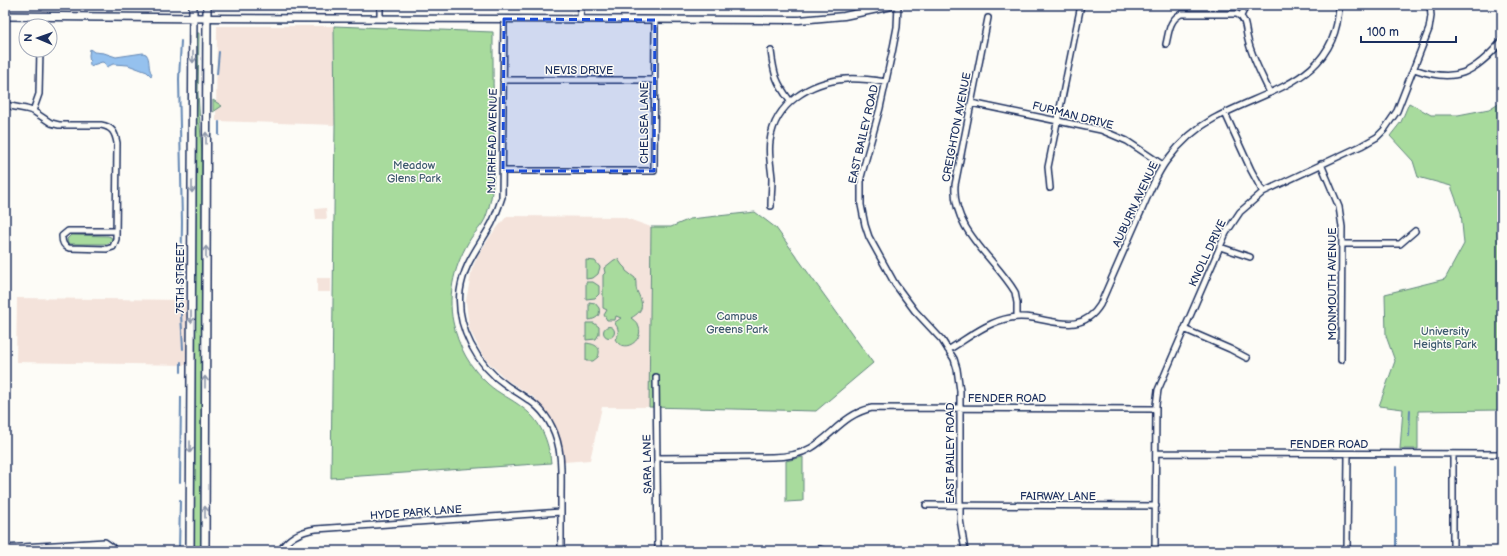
<svg xmlns="http://www.w3.org/2000/svg" width="1507" height="556" viewBox="0 0 1507 556" font-family="'Balsamiq Sans',sans-serif">
  <style>
    .built { fill: #f4e3db }
    .green { fill: #a8db9d; stroke: #62857e }
    .water { fill: #95c1ee; stroke: #6487b4 }
    .lines { fill: none; stroke-linecap: round; stroke-linejoin: round }
    .stream { stroke: #6487b4; stroke-width: 2 }
    .minor-casing { stroke: #1b2f5e; stroke-width: 8 }
    .tertiary-casing { stroke: #1b2f5e; stroke-width: 9 }
    .secondary-casing { stroke: #1b2f5e; stroke-width: 10 }
    .minor { stroke: #fdfcf7; stroke-width: 5 }
    .tertiary { stroke: #fdfcf7; stroke-width: 6 }
    .secondary { stroke: #fdfcf7; stroke-width: 7 }
    .oneway { stroke: #8c96aa }
    .marked { fill: #1d4ed8; fill-opacity: 0.2; stroke: #1d4ed8; stroke-width: 3; stroke-dasharray: 8 5; stroke-linejoin: round }
    .labels { text-anchor: middle; stroke-width: 3; stroke-linejoin: round; paint-order: stroke }
    .street-label { font-size: 11px; fill: #1b2f5e; stroke: #fdfcf7 }
    .park-label { font-size: 11px; fill: #3e5a6e; stroke: #fdfcf7 }
  </style>
  <rect width="100%" height="100%" fill="#fdfcf7"/>
  <filter id="ink" filterUnits="userSpaceOnUse"><feTurbulence type="fractalNoise" baseFrequency=".025" numOctaves="2"/><feDisplacementMap in="SourceGraphic" scale="8" xChannelSelector="R" yChannelSelector="G"/><feConvolveMatrix kernelMatrix="1 2 1 2 8 2 1 2 1" color-interpolation-filters="sRGB"/></filter>
  <g filter="url(#ink)">
    <path class="built" d="M217 26H334L335 125 216 121Z
      M326 208 327 219H316L315 209Z
      M507 216 623 217 651 227 649 407H602L590 460 564 462 560 439 551 418 535 398 507 380 491 365 482 354 469 328 466 301 472 269 478 255 492 234Z
      M317 278H331V292H317Z
      M17 298 186 300 187 365 16 362Z"/>
    <path class="green" d="M334 26 493 32C493 66 493 101 494 135 494 154 495 174 492 192 491 201 488 211 485 219 482 226 475 232 471 238 455 263 447 293 453 322 458 346 470 368 488 384 499 394 512 399 523 408 541 421 549 442 551 463L331 478 335 125Z
      M197 33H199V35L198 94 202 154 201 551H194Z
      M213 100 222 106 213 112Z
      M1502 101V353L1500 369 1501 410 1418 411V449H1400L1403 409 1379 406 1395 361 1386 336 1385 294 1445 279 1464 244 1461 213 1451 186 1418 177 1413 161 1390 136 1401 122 1409 103 1431 115H1458L1489 109Z
      M755 212 776 228 873 363 816 411 649 407 651 227H671L690 219Z
      M71 235 108 236 111 237 112 241 107 244H70L68 243 67 239Z
      M618 259 622 265 625 268 626 271 635 278C637 283 635 287 637 291 643 304 645 310 631 318 654 333 625 358 615 339 620 335 619 327 614 323L621 318 616 316 615 320H607L604 315 607 310 603 308V275L605 273 604 268 614 260Z
      M586 260 595 261 600 267 598 274 593 278 586 279Z
      M586 282H593L599 286V294L595 298 586 299Z
      M589 302 595 303 599 308C601 316 596 319 589 320Z
      M586 323H594L599 327V334L596 339 586 340Z
      M603.5 332a5.5 5.5 0 1 1 11 0a5.5 5.5 0 1 1-11 0Z
      M586 343C595 344 602 347 598 357L593 361H586Z
      M803 457V501L786 502V461Z"/>
    <path class="water" d="M90 49 94 52 104 53 116 57 143 53 146 54C151 60 147 67 152 74L151 76 147 72 128 65 113 64 107 67 105 63 102 62 90 66 89 55Z"/>
    <g class="lines">
      <path class="stream" d="M181 41 179 79 182 222 181 301
        M217 74 219 52
        M219 135V122
        M181 314 183 349
        M181 362V372
        M1409 436 1410 410
        M1396 467V551
        M180 482 181 397
        M179 551 180 500"/>
      <defs>
        <path id="minor" d="M898 5 897 27 892 53 880 108 861 177V205L865 225 869 237 895 284 915 311 942 340 954 359 957 369 960 391V519L965 551
          M1241 16 1245 8
          M380 18V5
          M988 18 955 185C952 230 994 257 1015 292L1017 303V317
          M504 19 502 197C499 206 496 215 492 223 479 247 464 263 460 291 456 327 477 365 506 385 526 399 541 404 552 427 563 449 561 474 561 496 561 514 561 533 561 551
          M580 20 581 5
          M40 26V16
          M1166 44C1169 32 1169 20 1181 14H1237C1247 19 1245 30 1248 40 1252 58 1262 75 1270 93
          M771 51C774 75 776 82 790 101
          M1414 69C1456 84 1474 73 1502 41
          M503 80H654
          M971 103 1101 130 1127 141 1163 165
          M5 105 26 109 33 111 51 123 59 125H101C112 127 115 132 117 143L116 239 113 247 107 249 69 248C63 246 62 242 62 236L68 231H116
          M33 111 39 94 40 50
          M1225 113 1251 170 1263 192
          M1321 164 1339 207 1342 227 1341 360
          M503 171H654L655 20
          M1050 188 1048 167 1081 5
          M771 206C771 196 772 187 772 178 771 166 768 153 770 141 775 103 810 82 846 79 859 78 873 80 886 82
          M1343 244H1400L1415 231
          M1220 247 1250 257
          M1184 329 1230 349 1247 358
          M948 350C968 338 987 322 1010 318 1042 311 1077 342 1100 305 1113 275 1126 245 1139 216 1148 197 1155 175 1168 159 1180 143 1195 129 1213 119 1267 89 1337 82 1339 5
          M656 377 658 551
          M1156 453 1502 454
          M657 458 772 457C785 457 799 455 811 448 833 435 844 414 872 408L1156 409
          M926 505 1156 506
          M5 548 105 542 112 547 114 551
          M280 551C288 537 302 531 316 529L561 512
          M811 551 820 549 824 551
          M1155 551 1156 405 1158 390 1226 233 1240 212 1263 192 1361 146 1377 137 1384 130 1397 111 1429 29 1431 16 1430 5
          M1347 551 1348 454
          M1453 551V454"/>
        <path id="tertiary" d="M206 18 799 20 844 16 897 5"/>
        <path id="secondary" d="M5 16 206 18
          M190 551 193 5
          M205 551 207 5"/>
      </defs>
      <use href="#minor" class="minor-casing"/>
      <use href="#tertiary" class="tertiary-casing"/>
      <use href="#secondary" class="secondary-casing"/>
      <use href="#minor" class="minor"/>
      <use href="#tertiary" class="tertiary"/>
      <use href="#secondary" class="secondary"/>
    </g>
    <defs><path id="oneway-shaft" d="M-6 0H5M1.5-3L5.5 0L1.5 3" fill="none" stroke-width="1.6" stroke-linecap="round" stroke-linejoin="round"/></defs>
    <g class="oneway">
      <use href="#oneway-shaft" transform="translate(193 57) rotate(90)"/>
      <use href="#oneway-shaft" transform="translate(206 138) rotate(-90)"/>
      <use href="#oneway-shaft" transform="translate(192 187) rotate(90)"/>
      <use href="#oneway-shaft" transform="translate(206 252) rotate(-90)"/>
      <use href="#oneway-shaft" transform="translate(191 317) rotate(90)"/>
      <use href="#oneway-shaft" transform="translate(205 382) rotate(-90)"/>
      <use href="#oneway-shaft" transform="translate(190 447) rotate(90)"/>
      <use href="#oneway-shaft" transform="translate(205 512) rotate(-90)"/>
    </g>
  </g>
  <path class="marked" d="M504 19 655 20 654 171H503Z"/>
  <g class="labels">
    <g class="street-label">
      <text x="579" y="74">NEVIS DRIVE</text>
      <text transform="translate(1073 115) rotate(14)" y="4">FURMAN DRIVE</text>
      <text transform="translate(644 123) rotate(-90)" y="4">CHELSEA LANE</text>
      <text transform="translate(956 127) rotate(-79)" y="4">CREIGHTON AVENUE</text>
      <text transform="translate(863 134) rotate(-77)" y="4">EAST BAILEY ROAD</text>
      <text transform="translate(492 141) rotate(-89)" y="4">MUIRHEAD AVENUE</text>
      <text transform="translate(1135 204) rotate(-65)" y="4">AUBURN AVENUE</text>
      <text transform="translate(1207 253) rotate(-65)" y="4">KNOLL DRIVE</text>
      <text transform="translate(180 278) rotate(-90)" y="4">75TH STREET</text>
      <text transform="translate(1332 284) rotate(-90)" y="4">MONMOUTH AVENUE</text>
      <text x="1007" y="402">FENDER ROAD</text>
      <text x="1329" y="448">FENDER ROAD</text>
      <text transform="translate(950 453) rotate(-90)" y="4">EAST BAILEY ROAD</text>
      <text transform="translate(647 464) rotate(-91)" y="4">SARA LANE</text>
      <text x="1058" y="500">FAIRWAY LANE</text>
      <text transform="translate(416 512) rotate(-4)" y="4">HYDE PARK LANE</text>
    </g>
    <g class="park-label">
      <text x="414" y="169">Meadow<tspan x="414" dy="13">Glens Park</tspan></text>
      <text x="737" y="320">Campus<tspan x="737" dy="13">Greens Park</tspan></text>
      <text x="1445" y="335">University<tspan x="1445" dy="13">Heights Park</tspan></text>
    </g>
  </g>
  <rect width="1507" height="556" fill="none" stroke="#fdfcf7" stroke-width="20"/>
  <rect x="10" y="10" width="1487" height="536" fill="none" stroke="#1b2f5e" stroke-width="1.5" filter="url(#ink)"/>
  <g transform="translate(38 38) rotate(272)"><circle r="19" fill="#fdfcf7" stroke="#a3aaba"/>
  <path d="M0-3L7 15L0 10L-7 15Z" fill="#1b2f5e"/>
  <text y="-6" font-size="11" font-weight="bold" text-anchor="middle" fill="#1b2f5e">N</text>
  </g>
  <path d="M1361 36v6h95v-6" fill="none" stroke="#1b2f5e" stroke-width="2"/>
  <text x="1367" y="36" font-size="12" fill="#1b2f5e" stroke="#fdfcf7" stroke-width="3" paint-order="stroke">100 m</text>
</svg>
